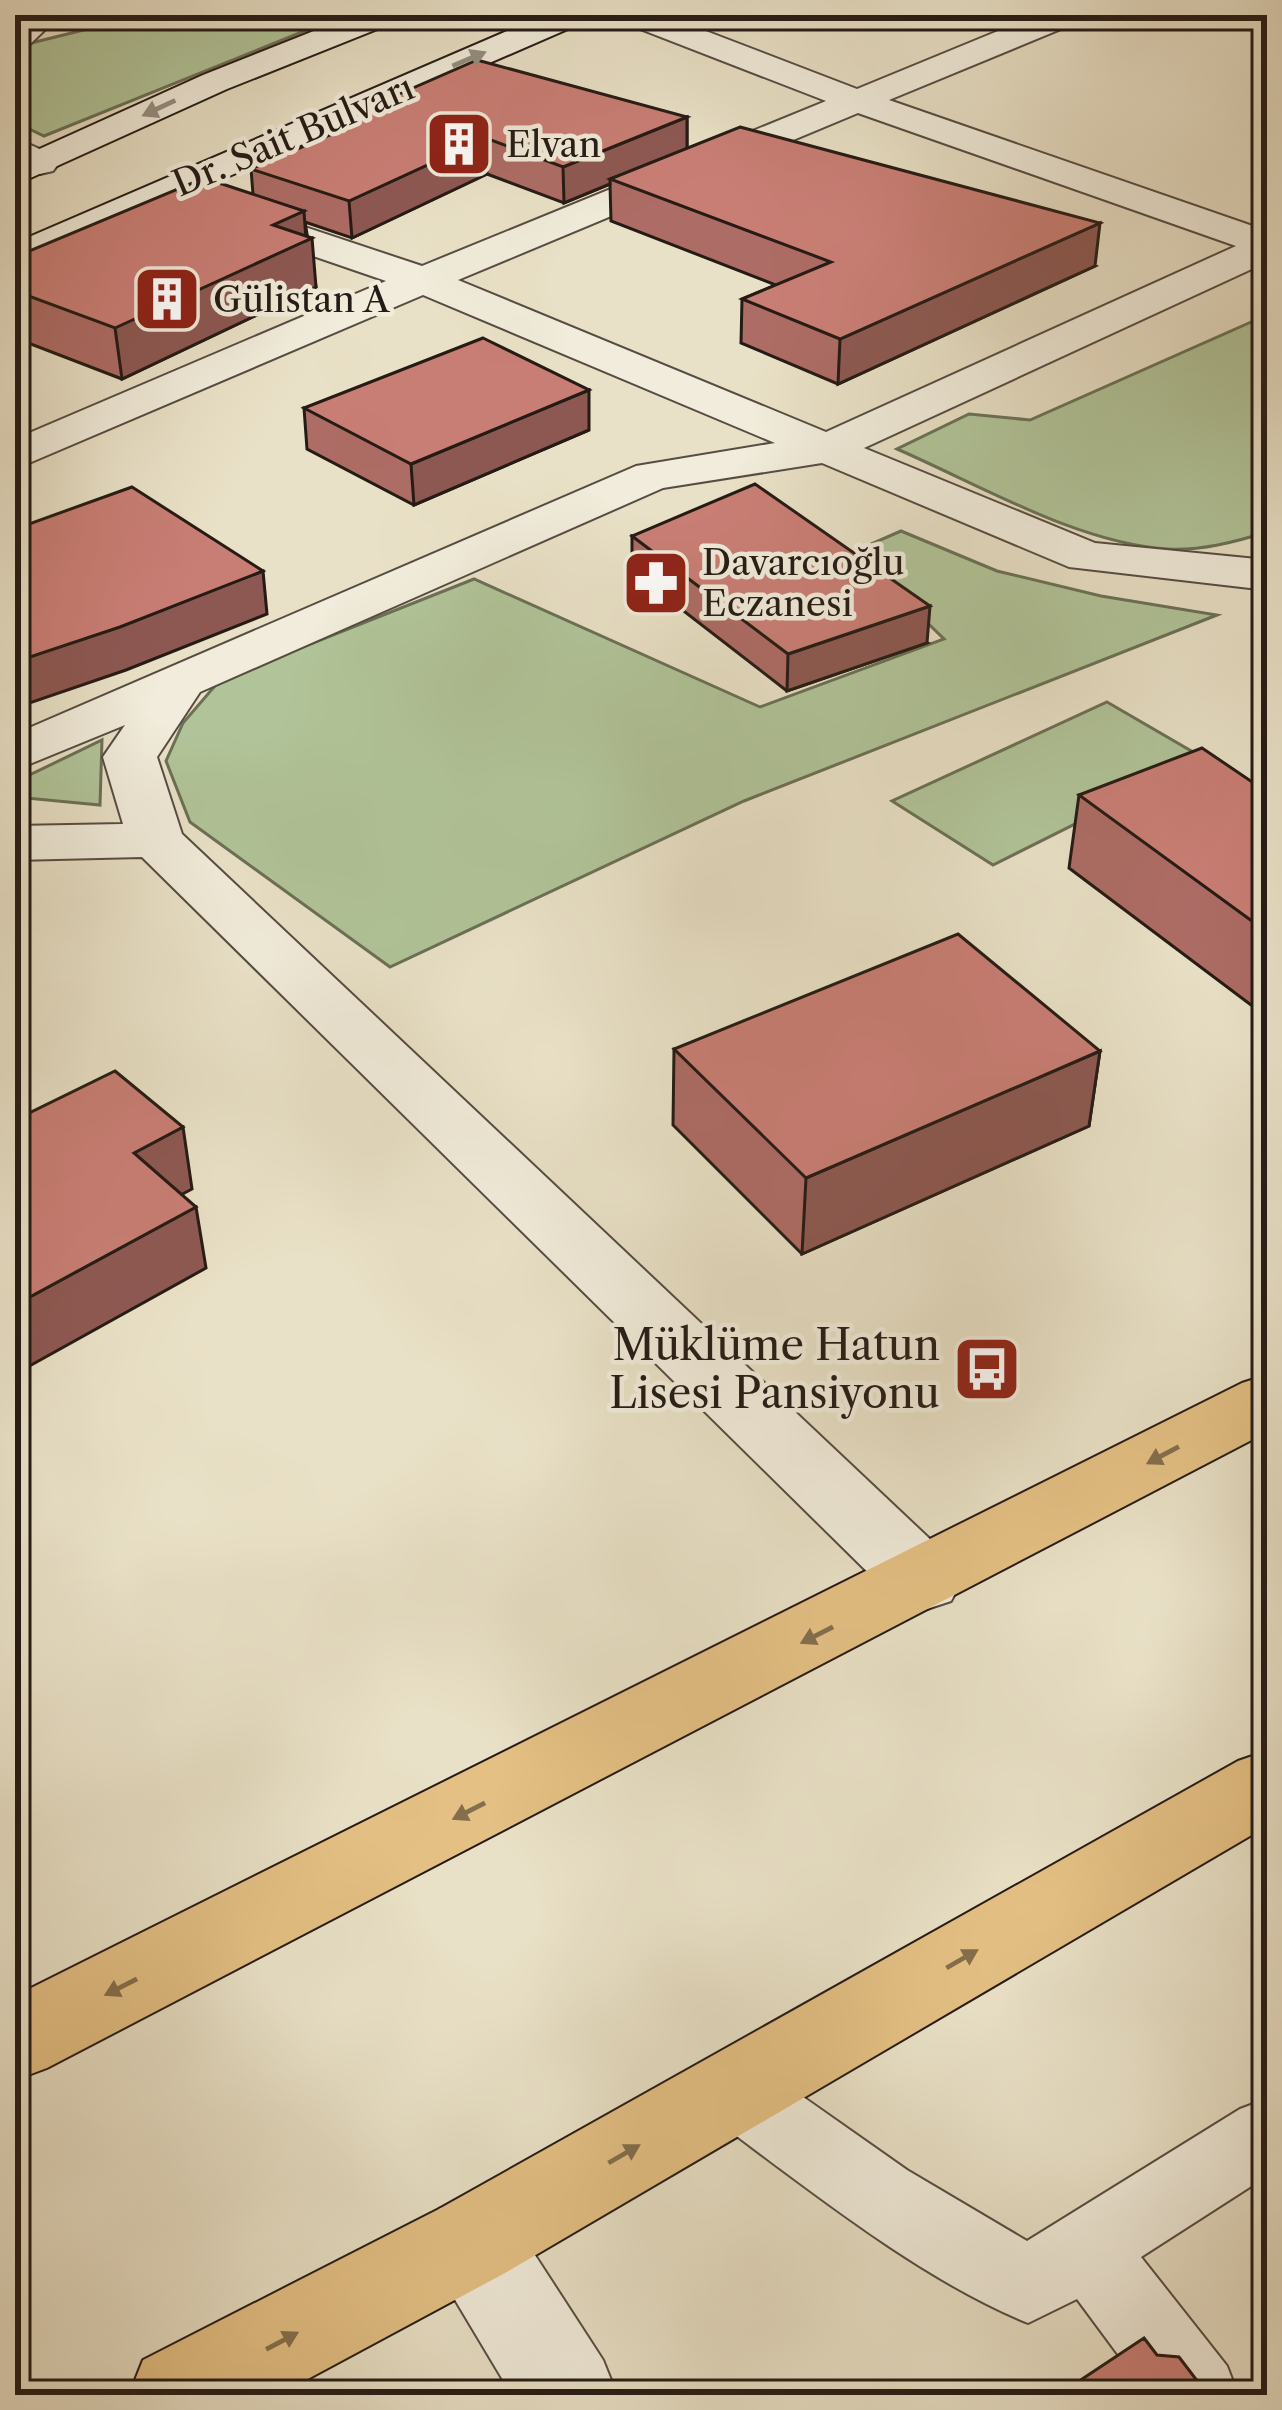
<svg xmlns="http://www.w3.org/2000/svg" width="1282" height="2410" viewBox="0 0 1282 2410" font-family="'Libre Caslon Text',serif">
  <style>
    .green { fill: #b1c499; stroke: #6b7057; stroke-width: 3 }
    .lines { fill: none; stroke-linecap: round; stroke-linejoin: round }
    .service-casing { stroke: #564c42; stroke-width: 4 }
    .minor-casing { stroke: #564c42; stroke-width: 4 }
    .secondary-casing { stroke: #251b15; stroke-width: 4 }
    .primary-casing { stroke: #251b15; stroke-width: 4 }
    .service { fill: #f1ecdb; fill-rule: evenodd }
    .minor { fill: #f1ecdb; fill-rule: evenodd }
    .secondary { fill: #f1ecdb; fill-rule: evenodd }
    .primary { fill: #e4c084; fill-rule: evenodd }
    .wall { fill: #ad6c65; stroke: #251b15; stroke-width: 3 }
    .shaded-wall { fill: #8d5852; stroke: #251b15; stroke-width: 3 }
    .building { fill: #c97e75; stroke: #251b15; stroke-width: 3 }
    .oneway { fill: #958e82 }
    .oneway2 { fill: #846e4c }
    .labels { text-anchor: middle; stroke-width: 9; stroke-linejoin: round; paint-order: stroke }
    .far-street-label { font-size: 36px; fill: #251b15; stroke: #f1ecdb }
    .far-poi-label { font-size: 36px; fill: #251b15; stroke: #f1ecdb; text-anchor: start }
    .poi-label { font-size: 42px; fill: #251b15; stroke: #f1ecdb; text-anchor: end }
  </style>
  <rect width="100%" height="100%" fill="#e9e1c7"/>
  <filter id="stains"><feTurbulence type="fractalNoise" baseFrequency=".00167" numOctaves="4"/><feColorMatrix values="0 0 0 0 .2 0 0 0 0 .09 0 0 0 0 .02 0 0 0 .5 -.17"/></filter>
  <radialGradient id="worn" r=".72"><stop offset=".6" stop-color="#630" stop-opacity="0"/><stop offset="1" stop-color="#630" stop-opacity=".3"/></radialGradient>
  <path class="green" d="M144 15H344L44 136 15 122V47Z
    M1267 315V532C1235 542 1201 551 1167 549 1077 543 980 485 897 449L969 414 1030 420Z
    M901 531 997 571 1101 596 1217 615 744 801 390 967 190 822 166 761 183 723 220 680 474 579 760 707 944 639 869 566 871 544Z
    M1107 702 1205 759 993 865 892 801Z
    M102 740 100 805 15 797V782Z"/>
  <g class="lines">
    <defs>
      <path id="service" d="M733 2056 759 2066 907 2170 1027 2241 1240 2109 1267 2099V2176L1141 2257 1227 2366 1238 2395H1148L1077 2299 1028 2323C919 2279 802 2184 707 2114L696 2090 707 2066Z"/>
      <path id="minor" d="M15 15H53L56 19 27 47 15 50Z
        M617 15H664L857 89 1037 15H1083L1078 22 889 100 1267 231V262L864 448 1095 543 1267 560V590L1069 567 822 463 663 488 200 692 157 757 182 834 951 1559 962 1580 951 1601 924 1610 897 1601 142 857 15 860V826L123 824 103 757 125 725 15 770V734L636 466 775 443 423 295 15 469V439L386 281 214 222 209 214 214 206H242L422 266 826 101 622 22ZM858 113 1236 246 826 432 458 280Z
        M15 138 53 155 59 163 53 171 40 174 15 164Z
        M472 2196 505 2209 603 2360 617 2395H512L439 2273 425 2241 439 2209Z"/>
      <path id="secondary" d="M354 15H400L395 22 227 89 15 185V160L203 75Z
        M544 15H589L584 22 15 269V243Z"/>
      <path id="primary" d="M1267 1375V1432L47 2068 15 2080V1996L1242 1383Z
        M1267 1751V1826L505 2273 278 2395H129L143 2360 439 2209 1238 1761Z"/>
    </defs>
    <use href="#service" class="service-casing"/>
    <use href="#minor" class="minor-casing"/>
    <use href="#secondary" class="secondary-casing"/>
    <use href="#primary" class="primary-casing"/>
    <use href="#service" class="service"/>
    <use href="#minor" class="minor"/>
    <use href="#secondary" class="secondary"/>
    <use href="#primary" class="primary"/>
  </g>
  <path class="wall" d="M687 117V148L1095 266 838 384 741 343 742 299 776 285 611 221 610 184 564 203 487 174 352 238 305 222 316 287 122 379 15 338V257L253 194 251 169 325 137 324 127Z
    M304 408 589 430 414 505 307 449Z
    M632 536 927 643 787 691 632 571Z
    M1267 792V1017L1069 868 1079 795Z
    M674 1049 1100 1051 1089 1126 802 1254 673 1125Z"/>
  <path class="shaded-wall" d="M687 117V153L610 179V184L564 203 563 167Z
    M486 138 487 174 352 238 349 201Z
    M304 211 306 241 312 238 316 287 122 379 115 328 273 225Z
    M1100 223 1095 266 838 384 840 339Z
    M589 390V430L414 505 411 464Z
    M263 571 267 614 126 670 15 708V662Z
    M930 606 927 643 787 691 788 654Z
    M1100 1051 1089 1126 802 1254 806 1178Z
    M183 1127 192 1189 145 1214 134 1153Z
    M196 1207 206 1268 15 1374V1305Z"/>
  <path class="building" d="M477 60 687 117 563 167 486 138 349 201 251 169 339 131 324 127Z
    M740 127 1100 223 840 339 742 299 831 262 610 179Z
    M204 178 304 211 273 225 312 238 115 328 15 291V257Z
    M483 338 589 390 411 464 304 408Z
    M755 484 930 606 788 654 632 536Z
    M132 487 263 571 120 627 15 662V529Z
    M1202 748 1267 792V932L1079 795Z
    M958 934 1100 1051 806 1178 674 1049Z
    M115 1071 183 1127 134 1153 196 1207 15 1305V1120Z
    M1144 2338 1157 2355 1179 2357 1208 2395H1058Z"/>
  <defs><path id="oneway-solid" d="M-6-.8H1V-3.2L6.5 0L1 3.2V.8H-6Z" transform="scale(3)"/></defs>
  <g class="oneway">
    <use href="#oneway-solid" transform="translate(469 59) rotate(-23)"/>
    <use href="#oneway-solid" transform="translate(159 108) rotate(155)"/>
  </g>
  <g class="oneway2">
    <use href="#oneway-solid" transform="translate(1163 1455) rotate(152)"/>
    <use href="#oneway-solid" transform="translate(817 1635) rotate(153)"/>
    <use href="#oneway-solid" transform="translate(469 1811) rotate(153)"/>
    <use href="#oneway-solid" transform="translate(962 1959) rotate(-30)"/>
    <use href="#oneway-solid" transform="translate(121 1987) rotate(153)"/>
    <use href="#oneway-solid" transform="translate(624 2154) rotate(-30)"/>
    <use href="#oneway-solid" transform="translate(282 2341) rotate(-28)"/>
  </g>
  <defs>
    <symbol id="building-square" viewBox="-11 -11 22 22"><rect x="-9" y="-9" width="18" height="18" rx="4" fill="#8f2418" stroke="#f1ecdb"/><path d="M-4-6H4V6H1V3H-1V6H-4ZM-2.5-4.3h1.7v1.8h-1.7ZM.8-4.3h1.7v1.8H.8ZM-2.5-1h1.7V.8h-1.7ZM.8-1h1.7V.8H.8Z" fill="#fff"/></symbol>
    <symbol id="pharmacy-square" viewBox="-11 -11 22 22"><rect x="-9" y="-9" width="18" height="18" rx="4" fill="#8f2418" stroke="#f1ecdb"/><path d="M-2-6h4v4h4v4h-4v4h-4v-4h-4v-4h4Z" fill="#fff"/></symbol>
    <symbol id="bus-square" viewBox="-11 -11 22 22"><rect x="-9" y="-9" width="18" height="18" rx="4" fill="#8f2418" stroke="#f1ecdb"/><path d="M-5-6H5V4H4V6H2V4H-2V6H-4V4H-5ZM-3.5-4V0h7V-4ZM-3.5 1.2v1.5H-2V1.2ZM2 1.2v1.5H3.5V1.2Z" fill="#fff"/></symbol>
  </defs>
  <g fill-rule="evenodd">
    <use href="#building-square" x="421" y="106" width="76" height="76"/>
    <use href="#building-square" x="129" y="261" width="76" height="76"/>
    <use href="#pharmacy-square" x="618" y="545" width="76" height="76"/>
    <use href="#bus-square" x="949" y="1331" width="76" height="76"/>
  </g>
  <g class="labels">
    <g class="far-street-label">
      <text transform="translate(293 135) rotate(-23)" y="13">Dr. Sait Bulvarı</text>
    </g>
    <g class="far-poi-label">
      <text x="506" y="157">Elvan</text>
      <text x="213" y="312">Gülistan A</text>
      <text x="702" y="575">Davarcıoğlu<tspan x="702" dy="41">Eczanesi</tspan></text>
    </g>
    <g class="poi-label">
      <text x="940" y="1360">Müklüme Hatun<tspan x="940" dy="48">Lisesi Pansiyonu</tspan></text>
    </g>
  </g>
  <rect width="1282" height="2410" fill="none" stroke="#e9e1c7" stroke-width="60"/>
  <rect x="18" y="18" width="1246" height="2374" fill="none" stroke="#251b15" stroke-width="6"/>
  <rect x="30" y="30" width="1222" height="2350" fill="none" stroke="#251b15" stroke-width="3"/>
  <rect width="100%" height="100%" filter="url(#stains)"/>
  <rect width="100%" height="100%" fill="url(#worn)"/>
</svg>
